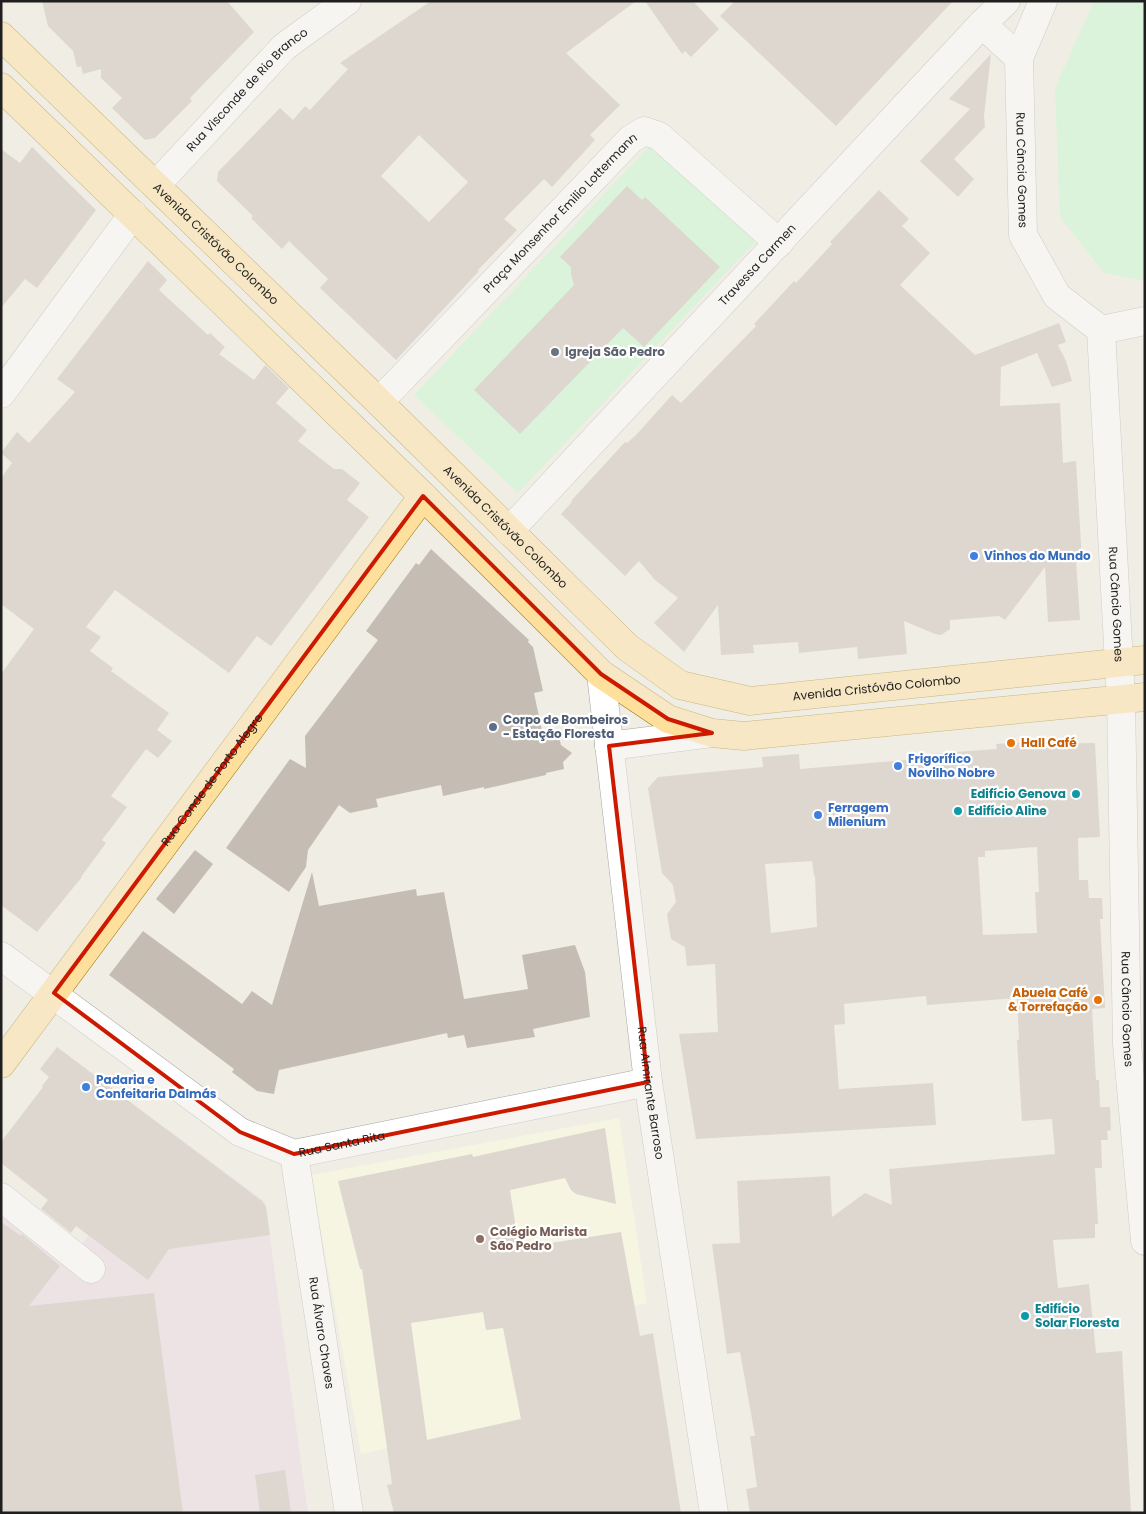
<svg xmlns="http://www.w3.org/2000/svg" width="1146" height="1514" viewBox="0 0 1146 1514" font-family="Poppins,sans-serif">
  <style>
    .industrial { fill: #e9d6e3 }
    .education { fill: #fbffde }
    .park { fill: #c1fbcc }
    .building { fill: #c5bdb4; fill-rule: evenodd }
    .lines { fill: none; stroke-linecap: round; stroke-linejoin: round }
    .minor-casing { stroke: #a6a6a6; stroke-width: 29 }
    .major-casing { stroke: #997900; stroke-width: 29 }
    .minor { stroke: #fff; stroke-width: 28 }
    .major { stroke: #fedf9b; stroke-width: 28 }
    .marked { fill: none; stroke: #cd1900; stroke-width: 4; stroke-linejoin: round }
    .worship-dot { fill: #6b7280; stroke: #fff; stroke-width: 2 }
    .shop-dot { fill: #3f7fe0; stroke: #fff; stroke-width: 2 }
    .service-dot { fill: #5c6f8a; stroke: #fff; stroke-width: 2 }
    .food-dot { fill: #e8710a; stroke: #fff; stroke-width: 2 }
    .culture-dot { fill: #0f9aa8; stroke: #fff; stroke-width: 2 }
    .education-dot { fill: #8d6e63; stroke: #fff; stroke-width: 2 }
    .labels { text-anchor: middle; stroke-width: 4.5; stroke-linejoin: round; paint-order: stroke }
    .street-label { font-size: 12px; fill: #1f1f1f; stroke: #fff }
    .worship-label { font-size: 12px; font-weight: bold; fill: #5b616d; stroke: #fff; text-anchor: start }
    .shop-label { font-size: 12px; font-weight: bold; fill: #366cbe; stroke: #fff; text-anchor: start }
    .service-label { font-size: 12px; font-weight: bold; fill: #4e5e75; stroke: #fff; text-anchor: start }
    .food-label { font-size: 12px; font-weight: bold; fill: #c56008; stroke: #fff; text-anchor: start }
    .culture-label { font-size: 12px; font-weight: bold; fill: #0d838f; stroke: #fff; text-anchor: start }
    .education-label { font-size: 12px; font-weight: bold; fill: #785e54; stroke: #fff; text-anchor: start }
  </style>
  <rect width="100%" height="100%" fill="#f0ede5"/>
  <path class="industrial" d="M166 1128 265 1202 308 1513H1V1182L82 1244Z"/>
  <path class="education" d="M619 1118 647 1303 504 1332 521 1419 361 1454 311 1175Z"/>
  <path class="park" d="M1094 1H1145V281L1104 273 1060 217 1055 88Z
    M653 142 757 240 518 493 414 395Z"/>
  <path class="building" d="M42 1H227L254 32 190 98 192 101 155 138 145 140 112 108 122 98 101 78V69L83 74 81 66 77 67 73 51 48 26Z
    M431 1H636L566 53 620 105 590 135 595 140 552 187 544 179 504 219 517 230 478 270 479 271 396 360 320 288 328 279 289 241 282 249 251 218 253 216 217 181 218 172 280 108 293 120 305 106 310 110 348 69 340 63ZM419 135 468 182 429 222 381 176Z
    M645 1H693L719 29 691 57 685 51 682 54Z
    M735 1H953L836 126 720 16Z
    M991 54 984 116 985 127 954 159 974 179 958 197 920 161 970 109 949 99Z
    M32 147 96 210 37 288 25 279 1 308V149L20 163Z
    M627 186 642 200 645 197 720 267 644 347 623 328 520 434 474 390 574 285 571 274V267L560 257Z
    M879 190 909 219 902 226 930 253 900 285 975 355 1059 323 1066 342 1058 345 1066 361 1072 381 1052 387 1037 353 1001 367 1000 406 1060 403 1063 463 1076 461 1082 561H1076L1080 620 1048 622 1045 567 1005 620 999 616 950 620V629L941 635 935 634 904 621 907 654 858 659 857 647 799 653 798 642 753 645 754 653 721 655 718 605 684 652 654 623 678 598 655 580 639 561 625 576 561 514 572 502 571 501 625 442 627 443 637 434 672 395 681 403 756 326 754 324 794 281 796 283 832 244 830 242Z
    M148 261 167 280 159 290 208 335 210 333 225 347 219 354 254 380 265 365 289 388 276 403 307 430 298 441 334 469H342L360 483 347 500 369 517 271 646 257 636 229 673 115 590 86 627 101 637 90 651 113 668 111 671 169 713 157 730 172 741 158 758 146 749 111 796 127 807 102 840 106 843 81 877H82L37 932 1 905V674L34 629 1 604V478L12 463 1 453 17 432 29 443 75 392 57 379Z
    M431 549 529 640 528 642 533 647 543 691 534 693 544 740 559 737 561 745 572 753 563 762 564 769 546 773V775L484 789V787L443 796 441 785 376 799 378 807 350 813 339 805 308 850 306 867 289 892 226 848 290 759 306 768 305 736 378 640 366 631 416 563 419 565Z
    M1026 742 1027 744 1095 743 1100 837 1078 838 1079 880H1088L1089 898H1102L1103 919H1100L1105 1008 1092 1009 1096 1080H1099L1100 1107H1110L1111 1130 1107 1131 1108 1140H1101L1102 1168H1095L1098 1224H1095V1238L1053 1240 1058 1288 1089 1284 1096 1353 1122 1351 1131 1513H750L746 1489 757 1487 750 1436H755L740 1352 727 1354 712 1244 740 1243 737 1181 830 1176 832 1217 865 1193 892 1205 889 1169 1055 1154 1052 1119 1022 1121 1017 1040H1019L1017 998 927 1005 926 996 844 1004 845 1024 834 1025 839 1089 933 1083 936 1125 696 1139 679 1034 718 1032 715 964 687 966 685 947 671 939 667 914 676 902 673 885 662 873 648 788 658 777 763 767 762 757 799 754 800 769 929 758V754L997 749 996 744ZM1037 847 1039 892H1035L1037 933 983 935 978 857H985V851ZM812 861 814 876H815L817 927 771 933 765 864Z
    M195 850 213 864 174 914 156 899Z
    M312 872 319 906 416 889 417 896 444 892 464 999 528 989 522 955 575 945 585 972 590 1017 533 1029 535 1037 467 1048 464 1035 448 1038 447 1033 279 1070 274 1094 257 1091 232 1072 234 1069 109 975 143 931 242 1004 252 991 272 1005Z
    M57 1047 262 1201 266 1207 270 1235 169 1249 148 1280 76 1226 71 1233 41 1209 48 1200 1 1163V1142L43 1087 42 1086 49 1077 40 1069Z
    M605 1128 616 1204 576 1194 571 1190 565 1178 510 1190 519 1248 621 1232 640 1336 653 1333 681 1513H394L387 1485 392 1484 362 1269H360L338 1181 472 1154 473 1157ZM483 1312 486 1330 503 1328 521 1419 427 1440 411 1323Z
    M1 1222 21 1236 22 1234 60 1266 29 1306 154 1293 183 1513H1Z
    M285 1470 291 1513H260L255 1475Z"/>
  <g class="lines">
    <defs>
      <g id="minor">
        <path id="s1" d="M1043 1 1019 58 1023 235 1057 296 1101 330 1121 700 1127 1044 1145 1241"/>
        <path d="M982 24 1019 58"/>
        <path id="s2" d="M156 185 284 47 347 1"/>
        <path d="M1101 330 1145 321"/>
        <path d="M1 394 133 214"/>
        <path id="s3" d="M379 402 631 139 644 131 659 136 779 243"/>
        <path id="s4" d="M509 531 982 24 1006 1"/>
        <path id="s5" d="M601 674 648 1082 714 1513"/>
        <path d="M609 746 712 733"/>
        <path id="s6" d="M1 956 240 1132 294 1154 648 1082"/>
        <path id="s7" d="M294 1154 349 1513"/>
        <path d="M1 1197 91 1269"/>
      </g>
      <g id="major">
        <path id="s8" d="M1 36 379 402 627 647 680 685 750 701 1145 660"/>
        <path d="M1 87 423 496 601 674 668 719 712 733 744 736 1145 697"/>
        <path id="s9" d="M1 1064 423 496"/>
      </g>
    </defs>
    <use href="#minor" class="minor-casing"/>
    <use href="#major" class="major-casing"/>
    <use href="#minor" class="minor"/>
    <use href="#major" class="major"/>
  </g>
  <path d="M0 0H1146V1514H0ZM423 496 601 674 668 719 712 733 609 746 648 1082 294 1154 240 1132 54 993Z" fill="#f0ede5" fill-opacity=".55" fill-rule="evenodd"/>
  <path class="marked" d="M423 496 601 674 668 719 712 733 609 746 648 1082 294 1154 240 1132 54 993Z"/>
  <circle class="worship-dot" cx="555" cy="352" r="5"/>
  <g class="shop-dot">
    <circle cx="974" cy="556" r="5"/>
    <circle cx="898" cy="766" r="5"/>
    <circle cx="818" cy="815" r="5"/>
    <circle cx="86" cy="1087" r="5"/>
  </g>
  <circle class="service-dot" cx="493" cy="727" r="5"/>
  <g class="food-dot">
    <circle cx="1011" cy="743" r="5"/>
    <circle cx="1098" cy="1000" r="5"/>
  </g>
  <g class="culture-dot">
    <circle cx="1076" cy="794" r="5"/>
    <circle cx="958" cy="811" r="5"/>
    <circle cx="1025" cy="1316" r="5"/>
  </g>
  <circle class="education-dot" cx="480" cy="1239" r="5"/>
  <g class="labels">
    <g class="street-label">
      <text dy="4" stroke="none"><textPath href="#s2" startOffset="132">Rua Visconde de Rio Branco</textPath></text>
      <text dy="4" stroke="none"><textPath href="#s1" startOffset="174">Rua Câncio Gomes</textPath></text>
      <text dy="4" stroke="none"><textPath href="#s3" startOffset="262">Praça Monsenhor Emilio Lottermann</textPath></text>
      <text dy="4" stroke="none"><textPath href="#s8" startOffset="299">Avenida Cristóvão Colombo</textPath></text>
      <text dy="4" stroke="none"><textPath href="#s4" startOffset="364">Travessa Carmen</textPath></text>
      <text dy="4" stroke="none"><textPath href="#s8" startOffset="704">Avenida Cristóvão Colombo</textPath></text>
      <text dy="4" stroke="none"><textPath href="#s1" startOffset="639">Rua Câncio Gomes</textPath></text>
      <text dy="4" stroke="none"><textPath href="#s8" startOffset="1139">Avenida Cristóvão Colombo</textPath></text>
      <text dy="4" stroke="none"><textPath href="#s9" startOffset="354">Rua Conde de Porto Alegre</textPath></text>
      <text dy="4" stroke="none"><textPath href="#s1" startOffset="1044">Rua Câncio Gomes</textPath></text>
      <text dy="4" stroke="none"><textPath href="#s5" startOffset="422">Rua Almirante Barroso</textPath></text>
      <text dy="4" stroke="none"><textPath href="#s6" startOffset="404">Rua Santa Rita</textPath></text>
      <text dy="4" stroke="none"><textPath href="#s7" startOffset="181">Rua Álvaro Chaves</textPath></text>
    </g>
    <g class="worship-label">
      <text x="565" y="356">Igreja São Pedro</text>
    </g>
    <g class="shop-label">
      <text x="984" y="560">Vinhos do Mundo</text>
      <text x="908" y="763">Frigorífico<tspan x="908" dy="14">Novilho Nobre</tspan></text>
      <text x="828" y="812">Ferragem<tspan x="828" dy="14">Milenium</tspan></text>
      <text x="96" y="1084">Padaria e<tspan x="96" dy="14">Confeitaria Dalmás</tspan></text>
    </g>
    <g class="service-label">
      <text x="503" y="724">Corpo de Bombeiros<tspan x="503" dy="14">- Estação Floresta</tspan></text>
    </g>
    <g class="food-label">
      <text x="1021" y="747">Hall Café</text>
      <text x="1088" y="997" text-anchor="end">Abuela Café<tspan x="1088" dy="14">&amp; Torrefação</tspan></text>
    </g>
    <g class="culture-label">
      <text x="1066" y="798" text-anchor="end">Edifício Genova</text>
      <text x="968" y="815">Edifício Aline</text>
      <text x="1035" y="1313">Edifício<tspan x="1035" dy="14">Solar Floresta</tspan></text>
    </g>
    <g class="education-label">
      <text x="490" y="1236">Colégio Marista<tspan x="490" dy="14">São Pedro</tspan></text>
    </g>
  </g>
  <rect width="1146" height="1514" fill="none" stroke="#1f1f1f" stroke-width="5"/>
</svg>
